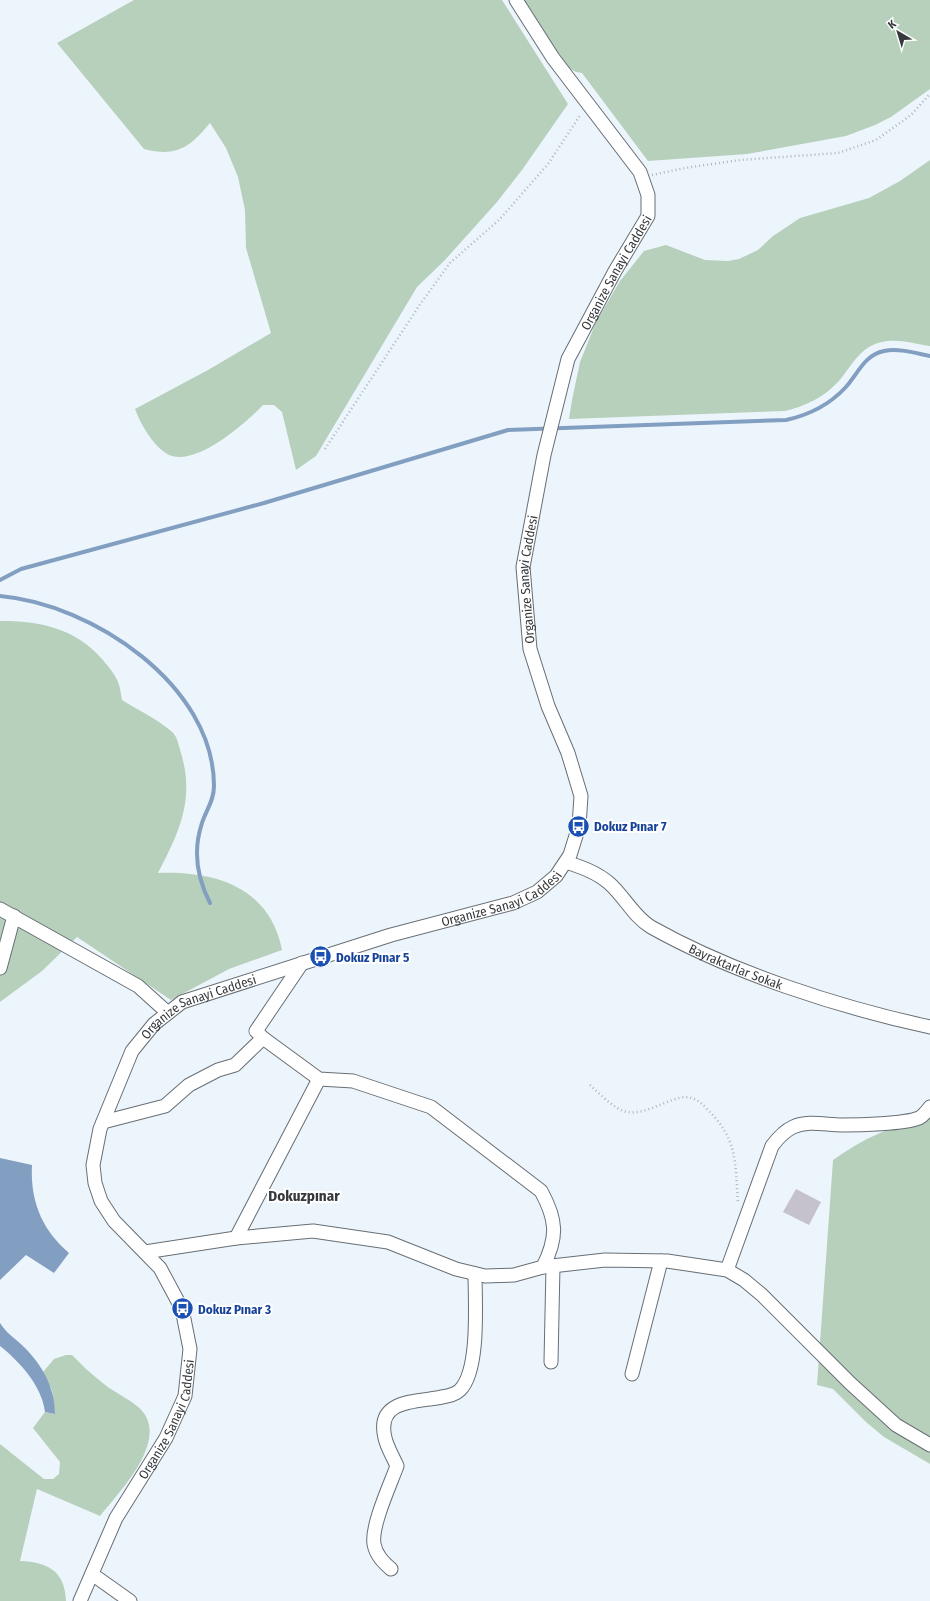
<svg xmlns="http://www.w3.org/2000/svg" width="930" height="1601" viewBox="0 0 930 1601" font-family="'Fira Sans Condensed',sans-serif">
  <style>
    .green { fill: #b7d0bc }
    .water { fill: #829fc1 }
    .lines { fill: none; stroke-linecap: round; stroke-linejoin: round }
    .stream { stroke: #829fc1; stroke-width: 4 }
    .building { fill: #c6c2cb }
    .minor-casing { stroke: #676e74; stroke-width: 15 }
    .path { stroke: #afb5ba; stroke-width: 2.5; stroke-dasharray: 1 3; stroke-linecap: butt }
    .minor { stroke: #fff; stroke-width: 13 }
    .labels { text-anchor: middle; stroke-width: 4; stroke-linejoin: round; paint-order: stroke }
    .street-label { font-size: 13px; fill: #36393c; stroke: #fff }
    .transit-label { font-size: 13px; font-weight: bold; fill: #164399; stroke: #fff; text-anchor: start }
    .quarter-label { font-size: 15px; font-weight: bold; fill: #36393c; stroke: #fff }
  </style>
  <rect width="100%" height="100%" fill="#edf5fc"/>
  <path class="green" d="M134 0H502L568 104 522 170 497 202 445 260 417 287 316 456 296 470 282 412 274 405H263C246 423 199 464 172 456 155 450 141 425 135 409L208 370 271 333 246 248 245 210 238 177 226 148 210 123C191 146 177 158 144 149L57 43Z
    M524 0H930V89L891 117 875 125 846 136 747 154 648 161 582 73 576 72 567 67Z
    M930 160V346C915 344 897 338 882 342 859 347 852 366 838 382 824 397 806 406 785 411L569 419 572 400 580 362 596 322 620 281 644 251 666 245 705 260 728 261 739 259 758 250 773 236 800 218 869 198 900 181Z
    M0 621C40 621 75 628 102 659 108 666 115 674 118 682 120 687 121 694 122 700 138 710 157 719 171 731 177 735 179 746 181 753 195 799 179 833 158 873 215 871 270 887 282 950L229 969 171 1000 77 937 42 971 0 1002Z
    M930 1118V1464L884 1437 866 1422 833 1389 817 1385 833 1160C862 1139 894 1124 930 1118Z
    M66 1355H72C82 1365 92 1375 104 1384 114 1392 127 1398 137 1406 174 1436 120 1491 100 1516L37 1489 20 1561C48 1562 65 1571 66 1601H0V1444L44 1479H53L59 1474 60 1462 33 1428 45 1412 55 1414 52 1390 43 1372 54 1359Z"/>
  <path class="water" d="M0 1158 32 1165C30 1201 42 1230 69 1253L54 1273 26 1255 0 1280Z
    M0 1323C6 1333 16 1339 24 1347 43 1366 55 1388 55 1414L45 1412C42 1386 20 1362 0 1346Z"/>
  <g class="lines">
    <path class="stream" d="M0 580 21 569 264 503 508 430 786 420C809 415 829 405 845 388 858 374 864 355 884 351 899 348 915 353 930 356
      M0 596C92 604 214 685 214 786 214 801 206 810 202 823 193 850 197 878 210 903"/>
  </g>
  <path class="building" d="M796 1189 821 1202 809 1225 783 1212Z"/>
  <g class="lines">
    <defs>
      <g id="minor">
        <path id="s1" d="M566 862C581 867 596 872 609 883 624 896 634 917 651 927 733 973 838 1007 930 1027"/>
        <path d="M0 909 138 986 168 1013"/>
        <path d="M302 963 256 1031 263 1038 319 1079 353 1081 431 1107 541 1191C557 1220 558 1237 543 1267"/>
        <path d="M0 968 14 916"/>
        <path d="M103 1122 165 1106 189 1085 218 1070 235 1065 263 1038"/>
        <path d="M236 1238 319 1079"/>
        <path d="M145 1252 236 1238 313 1231 388 1242 456 1269 485 1276 514 1275 543 1267 605 1260 667 1261 727 1270 744 1280 762 1295 850 1383 896 1425 930 1445"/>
        <path d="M727 1270 772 1146C778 1138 784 1131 793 1127 808 1120 826 1125 842 1125 859 1125 904 1124 919 1118 923 1116 927 1111 930 1107"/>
        <path d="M551 1362 553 1266"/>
        <path d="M632 1374 661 1261"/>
        <path d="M391 1569C383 1562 376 1555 374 1544 371 1526 390 1485 397 1466 393 1457 387 1447 385 1438 376 1401 412 1402 437 1398 445 1396 454 1396 460 1390 480 1370 475 1301 475 1274"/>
        <path d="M92 1574 130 1601"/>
        <path id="s2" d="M80 1601 116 1518 166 1438 185 1396 190 1349 182 1309 160 1268 114 1221 101 1201 95 1183 93 1165 100 1129 132 1051 154 1024 182 1002 391 935 513 903 537 892 556 876 570 855 579 826 581 796 568 753 548 706 530 649 523 567 544 455 568 359 615 271 648 216V195L640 172 553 58 516 0"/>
      </g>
    </defs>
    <use href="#minor" class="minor-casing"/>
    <path class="path" d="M652 175 685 168 740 160 838 153 876 140 911 115 930 94
      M325 449 421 303 450 263 500 219 548 164 581 114
      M590 1085C600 1094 610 1105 623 1111 641 1117 662 1102 679 1098 690 1095 699 1100 706 1108 738 1139 735 1161 738 1203"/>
    <use href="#minor" class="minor"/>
  </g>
  <defs>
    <symbol id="bus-disc" viewBox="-11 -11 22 22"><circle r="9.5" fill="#1a4fb4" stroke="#fff"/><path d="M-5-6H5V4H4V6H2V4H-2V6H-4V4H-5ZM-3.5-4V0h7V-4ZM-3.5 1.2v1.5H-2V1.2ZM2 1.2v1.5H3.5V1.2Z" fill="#fff"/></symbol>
  </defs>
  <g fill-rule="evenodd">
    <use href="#bus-disc" x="566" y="814" width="25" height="25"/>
    <use href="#bus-disc" x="308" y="944" width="25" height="25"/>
    <use href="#bus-disc" x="170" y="1296" width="25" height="25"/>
  </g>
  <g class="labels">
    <g class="street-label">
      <text dy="5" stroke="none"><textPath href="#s2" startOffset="1716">Organize Sanayi Caddesi</textPath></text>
      <text dy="5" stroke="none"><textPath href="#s2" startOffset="1392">Organize Sanayi Caddesi</textPath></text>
      <text dy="5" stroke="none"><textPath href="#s2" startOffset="1020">Organize Sanayi Caddesi</textPath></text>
      <text dy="5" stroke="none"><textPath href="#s1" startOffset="203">Bayraktarlar Sokak</textPath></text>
      <text dy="5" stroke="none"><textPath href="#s2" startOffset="696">Organize Sanayi Caddesi</textPath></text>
      <text dy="5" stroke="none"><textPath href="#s2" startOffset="203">Organize Sanayi Caddesi</textPath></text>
    </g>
    <g class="transit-label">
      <text x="594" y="831">Dokuz Pınar 7</text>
      <text x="336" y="962">Dokuz Pınar 5</text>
      <text x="198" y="1314">Dokuz Pınar 3</text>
    </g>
    <g class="quarter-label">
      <text x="304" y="1201">Dokuzpınar</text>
    </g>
  </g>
  <g transform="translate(898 32) rotate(322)" stroke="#ffffff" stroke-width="3" paint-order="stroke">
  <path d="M0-3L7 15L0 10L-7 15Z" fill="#36393c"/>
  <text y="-6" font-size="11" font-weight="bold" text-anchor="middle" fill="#36393c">K</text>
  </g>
</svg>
